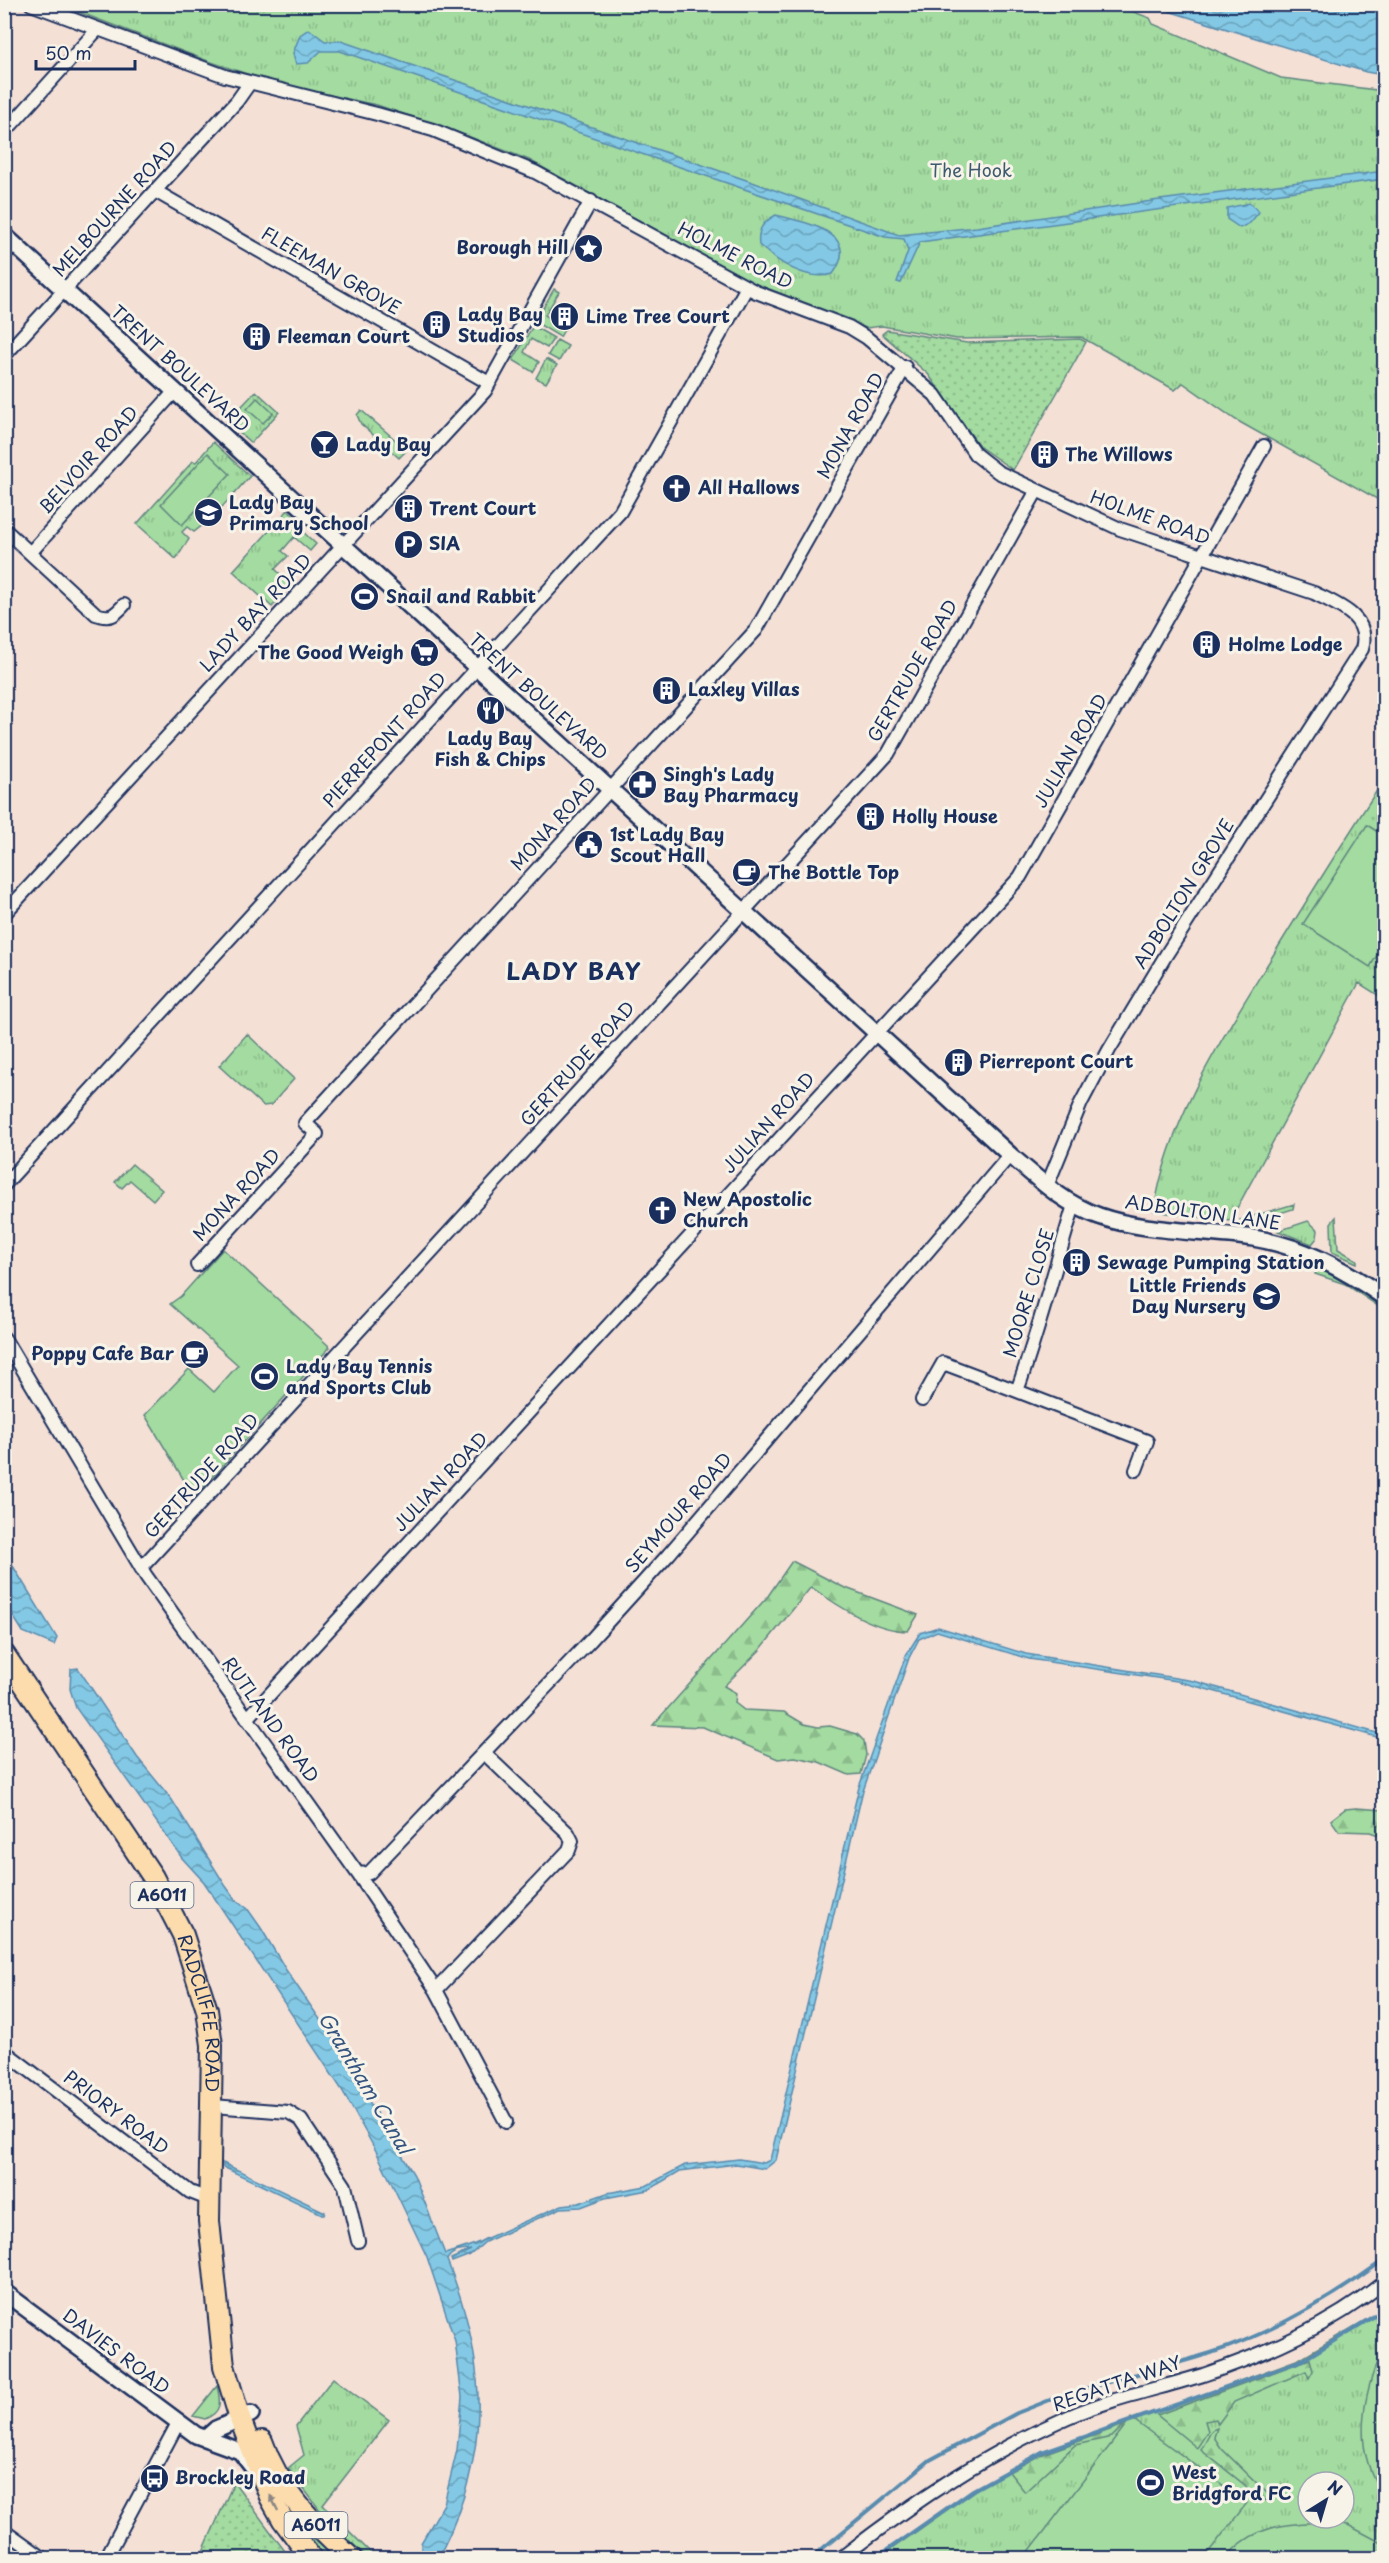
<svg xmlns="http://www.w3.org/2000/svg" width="1389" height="2563" viewBox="0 0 1389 2563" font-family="'Playpen Sans',sans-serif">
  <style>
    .grass { fill: url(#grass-tufts); stroke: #5f857f; stroke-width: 1.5; fill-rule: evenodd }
    .forest { fill: url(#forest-firs); stroke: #5f857f; stroke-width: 1.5 }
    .garden { fill: url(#garden-dots); stroke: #5f857f; stroke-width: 1.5 }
    .pitch { fill: #a3dba0; stroke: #5f857f; stroke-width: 1.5 }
    .water { fill: url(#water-waves); stroke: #598bae; stroke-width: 1.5 }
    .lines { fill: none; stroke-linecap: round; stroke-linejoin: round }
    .stream { stroke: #598bae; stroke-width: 4 }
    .minor-casing { stroke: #1b2f5e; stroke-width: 16 }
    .tertiary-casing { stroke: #1b2f5e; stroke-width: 20 }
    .trunk-casing { stroke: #1b2f5e; stroke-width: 24 }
    .minor { stroke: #f7f3e8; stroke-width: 12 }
    .tertiary { stroke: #f7f3e8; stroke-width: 15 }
    .trunk { stroke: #fcdcac; stroke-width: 20 }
    .oneway { fill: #8c8685 }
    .labels { text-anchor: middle; stroke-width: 6; stroke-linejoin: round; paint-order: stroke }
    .shield { fill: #f7f3e8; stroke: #5d6a87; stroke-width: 1.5 }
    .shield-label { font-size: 16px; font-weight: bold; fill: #1b2f5e }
    .park-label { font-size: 18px; fill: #3d5a6e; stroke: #f7f3e8 }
    .street-label { font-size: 18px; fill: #1b2f5e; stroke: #f7f3e8 }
    .poi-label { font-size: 18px; font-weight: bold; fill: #1b2f5e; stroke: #f7f3e8; text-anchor: start }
    .water-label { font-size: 20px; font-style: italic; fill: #355580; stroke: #f7f3e8 }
    .district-label { font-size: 24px; font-weight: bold; letter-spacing: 1.5px; fill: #1b2f5e; stroke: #f7f3e8 }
  </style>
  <defs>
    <pattern id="grass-tufts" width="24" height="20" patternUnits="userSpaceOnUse" patternTransform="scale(1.5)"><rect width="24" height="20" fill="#a3dba0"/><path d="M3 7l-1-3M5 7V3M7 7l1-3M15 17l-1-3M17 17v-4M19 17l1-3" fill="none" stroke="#8cbc8c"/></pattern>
    <pattern id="forest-firs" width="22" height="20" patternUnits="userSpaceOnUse" patternTransform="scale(1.5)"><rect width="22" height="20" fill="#a3dba0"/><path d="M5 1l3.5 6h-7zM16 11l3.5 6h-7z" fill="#8cbc8c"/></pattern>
    <pattern id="garden-dots" width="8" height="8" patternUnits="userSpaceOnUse" patternTransform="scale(1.5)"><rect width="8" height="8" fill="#a3dba0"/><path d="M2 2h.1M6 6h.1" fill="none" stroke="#8cbc8c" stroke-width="1.8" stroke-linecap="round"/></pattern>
    <pattern id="water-waves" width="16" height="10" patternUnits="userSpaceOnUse" patternTransform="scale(1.5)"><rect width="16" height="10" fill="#83c8e4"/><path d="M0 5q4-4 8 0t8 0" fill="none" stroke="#6aa3bc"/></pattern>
  </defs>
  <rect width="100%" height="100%" fill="#f5e0d6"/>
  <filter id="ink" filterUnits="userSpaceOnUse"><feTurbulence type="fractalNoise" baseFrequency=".0167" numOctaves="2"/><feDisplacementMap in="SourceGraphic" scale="12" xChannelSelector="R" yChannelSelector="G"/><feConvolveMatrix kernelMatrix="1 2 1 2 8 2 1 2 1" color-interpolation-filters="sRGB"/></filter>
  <g filter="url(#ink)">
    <path class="grass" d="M60 5H1115L1150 18 1153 24 1281 78 1384 91V503L1236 420 1183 383 1175 390 1081 337 957 339 882 326 866 328 751 282 529 160 465 135 377 105 280 85 208 61Z
      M554 289 559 292 545 315 565 328 560 337 535 322Z
      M533 326 554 338 547 348 531 339 524 352 539 362 533 372 513 360Z
      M557 340 568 346 559 361 548 355Z
      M546 359 557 365 546 383 536 378Z
      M256 391 279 412 251 443 227 422Z
      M361 410 407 450 399 458 361 424 357 415Z
      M213 442 250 476 214 516 194 532 187 527 182 532 189 539 176 559 137 524 193 461 196 462Z
      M288 510 305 525 301 530 316 544 310 551 294 537 282 551 288 556 275 569 292 585 272 607 233 571Z
      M1384 780V999L1359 983 1230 1221 1154 1211C1168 1119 1224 1035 1272 957 1309 897 1345 838 1384 780Z
      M247 1034 294 1079 271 1105 263 1106 219 1066Z
      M132 1164 162 1190 153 1200 130 1180 122 1188 115 1182Z
      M1294 1204 1293 1209 1241 1225 1240 1220Z
      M1336 1217 1338 1249 1357 1260V1263L1332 1252 1331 1223Z
      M1308 1221 1318 1230 1317 1238 1312 1244 1278 1231Z
      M1318 1266 1368 1293 1384 1305V1310L1345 1284 1315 1274Z
      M1384 2309V2558H879L978 2488 1040 2455 1299 2359ZM1308 2482H1344V2518H1308Z
      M333 2378 389 2420 323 2505 376 2558H368L329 2522 288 2468 304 2455 296 2426Z
      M217 2386C221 2402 222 2412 205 2419L193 2416Z
      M261 2458 340 2558H321L293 2521Z"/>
    <path class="forest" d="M792 1561 843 1587 918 1615 908 1631C875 1631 838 1606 811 1587L760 1650 724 1686 736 1693 735 1703 744 1710 784 1712 804 1724 818 1727 830 1726 857 1734 864 1741 866 1755 861 1774 849 1775 819 1762 795 1757 778 1759 703 1727 653 1725 768 1596Z
      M1356 1808 1384 1810V1837L1370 1832 1339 1831 1331 1820 1345 1809Z
      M1310 2359 1313 2371 1309 2378 1306 2371 1234 2402 1218 2424 1216 2419 1205 2421 1208 2431 1197 2448 1157 2415Z
      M1124 2425 1112 2437 1075 2445 1025 2492 1009 2472 1040 2455Z
      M1217 2428 1214 2437 1221 2448 1270 2496 1272 2499 1269 2501 1257 2499 1256 2494 1201 2450 1212 2430Z"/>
    <path class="garden" d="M887 330 967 343 1080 339 1086 342 1013 470 980 447 928 374 882 334Z
      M234 2482 290 2558H200Z"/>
    <path class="pitch" d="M257 398 273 413 263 423 247 409Z
      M208 453 230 474 182 525 161 504Z
      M1367 825 1384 836V944L1370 967 1303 924Z
      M223 1249 330 1347 194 1497 145 1415 189 1369 214 1392 238 1365 170 1304 181 1296Z
      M1384 2345V2495C1350 2449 1363 2393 1384 2345Z
      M1131 2418 1247 2503 1204 2558H1024Z
      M1328 2522 1348 2525 1384 2544V2558H1226C1253 2525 1287 2523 1328 2522Z"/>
    <path class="water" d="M1149 5H1384V75L1366 72Z
      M309 29 325 41H341L755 183 899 235 977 227 1152 201 1384 171V179L920 242 901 283 897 282 908 251 904 239 885 237 340 51H321L308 63 296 64 293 53 300 35Z
      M1250 203 1259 212 1250 223 1240 228 1227 219V208Z
      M776 215C806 223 863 232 833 274 807 282 777 262 759 245 757 229 763 222 776 215Z
      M5 1553 57 1638 54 1645 23 1632 5 1603Z
      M938 1627 1026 1654 1194 1681 1384 1735V1739L1177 1681 1029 1659 937 1631 919 1639 909 1658 862 1794 776 2160 765 2169 736 2164 680 2171 648 2190 605 2198 581 2207 561 2208 485 2242 470 2255 452 2262 451 2259 471 2250C461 2251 452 2250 447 2260 489 2365 491 2457 438 2558H416L421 2550V2543L444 2504 457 2450 462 2397 455 2341 427 2257 376 2151 342 2090 204 1882 182 1858 76 1708 70 1689 71 1669 78 1668 137 1757 172 1800 225 1885 235 1899 247 1908 261 1928 286 1970 352 2066 370 2103 414 2175 445 2254C459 2249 472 2247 485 2239L562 2205 579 2203 607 2193 646 2186 685 2165 739 2159 764 2163 770 2160 859 1787 906 1655 920 1633Z
      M223 2163 325 2212 324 2215 223 2167Z"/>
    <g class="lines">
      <path class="stream" d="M1078 2391C1122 2377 1167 2367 1211 2353 1272 2333 1329 2300 1381 2262
        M811 2558 930 2460 1017 2413 1065 2394
        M876 2558 973 2490 1042 2452 1303 2360 1384 2310"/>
      <defs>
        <path id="minor" d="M31 4 225 76 377 114 433 130 535 172 756 292 849 327 867 338 935 395 975 454 998 472 1120 529 1314 593C1338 605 1371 617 1362 649L1166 955 1109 1050 1081 1103 1047 1186
          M4 133 97 30
          M155 191 489 383
          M4 356 237 101 249 84
          M4 529 96 614C110 619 114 616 124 605
          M30 553 175 391
          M4 914 485 391 591 201
          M4 1185 620 512 747 287
          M1074 1205C1055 1267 1039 1330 1017 1391L1147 1441 1136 1470
          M197 1265 317 1134 305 1123 756 630 905 367
          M4 1338 146 1576 358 1874 436 1990 506 2122
          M922 1400 943 1363 1017 1391
          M141 1568 888 754 1036 492
          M247 1719 1020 877 1264 446
          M358 1874 369 1873 590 1641 669 1554 1010 1155
          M436 1990 569 1850 572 1841 568 1833 484 1753
          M4 2051 190 2192 208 2199
          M213 2106 288 2112 301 2120 345 2186 358 2241
          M4 2530 43 2558
          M106 2558 178 2423
          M841 2558C912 2503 986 2453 1068 2417 1112 2398 1158 2389 1203 2375 1268 2353 1331 2325 1384 2282"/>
        <path id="tertiary" d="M4 235 1010 1155C1037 1178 1064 1204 1099 1216 1147 1233 1203 1230 1253 1238 1302 1246 1344 1269 1384 1297
          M4 2292 196 2435 240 2451 254 2469
          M206 2438 216 2429 251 2414"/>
        <g id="trunk">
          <path id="s1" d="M4 1654 153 1877 183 1935 207 2010 212 2045 209 2221 224 2366 240 2419 270 2497 283 2520 311 2558"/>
          <path d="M262 2441C278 2489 314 2525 351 2558"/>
        </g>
      </defs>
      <use href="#minor" class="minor-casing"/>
      <use href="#tertiary" class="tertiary-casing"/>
      <use href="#trunk" class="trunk-casing"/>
      <use href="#minor" class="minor"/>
      <use href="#tertiary" class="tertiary"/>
      <use href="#trunk" class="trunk"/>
    </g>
    <defs><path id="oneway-solid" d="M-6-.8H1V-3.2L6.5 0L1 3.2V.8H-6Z" transform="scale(1.5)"/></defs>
    <use class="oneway" href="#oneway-solid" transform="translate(274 2503) rotate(-117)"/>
  </g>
  <defs>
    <symbol id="sight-disc" viewBox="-11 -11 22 22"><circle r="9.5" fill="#1b2f5e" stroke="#f7f3e8"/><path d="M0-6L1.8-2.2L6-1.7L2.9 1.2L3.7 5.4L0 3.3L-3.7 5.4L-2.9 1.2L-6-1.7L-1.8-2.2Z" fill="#fff"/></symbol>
    <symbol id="building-disc" viewBox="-11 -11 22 22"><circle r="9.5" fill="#1b2f5e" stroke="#f7f3e8"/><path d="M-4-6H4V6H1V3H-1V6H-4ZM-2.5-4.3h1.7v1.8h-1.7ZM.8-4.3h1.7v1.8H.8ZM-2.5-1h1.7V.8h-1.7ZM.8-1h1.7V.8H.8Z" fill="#fff"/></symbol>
    <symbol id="bar-disc" viewBox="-11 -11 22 22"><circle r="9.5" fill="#1b2f5e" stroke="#f7f3e8"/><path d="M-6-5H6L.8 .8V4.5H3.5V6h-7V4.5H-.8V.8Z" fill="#fff"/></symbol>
    <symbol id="church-disc" viewBox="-11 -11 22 22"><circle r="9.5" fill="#1b2f5e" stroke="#f7f3e8"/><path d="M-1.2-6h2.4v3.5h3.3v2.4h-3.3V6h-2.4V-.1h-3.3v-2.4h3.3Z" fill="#fff"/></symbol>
    <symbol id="school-disc" viewBox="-11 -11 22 22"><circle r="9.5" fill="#1b2f5e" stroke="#f7f3e8"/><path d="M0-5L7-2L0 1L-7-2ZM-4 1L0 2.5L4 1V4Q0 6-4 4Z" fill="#fff"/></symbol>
    <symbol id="parking-disc" viewBox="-11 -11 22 22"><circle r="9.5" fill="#1b2f5e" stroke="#f7f3e8"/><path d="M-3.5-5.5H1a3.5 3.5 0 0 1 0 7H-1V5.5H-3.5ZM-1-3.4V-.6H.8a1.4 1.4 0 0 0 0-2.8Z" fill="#fff"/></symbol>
    <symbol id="stadium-disc" viewBox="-11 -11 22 22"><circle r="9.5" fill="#1b2f5e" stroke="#f7f3e8"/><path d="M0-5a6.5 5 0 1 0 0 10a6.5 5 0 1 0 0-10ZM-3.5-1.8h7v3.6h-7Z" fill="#fff"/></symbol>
    <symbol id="supermarket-disc" viewBox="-11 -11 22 22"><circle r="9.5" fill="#1b2f5e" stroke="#f7f3e8"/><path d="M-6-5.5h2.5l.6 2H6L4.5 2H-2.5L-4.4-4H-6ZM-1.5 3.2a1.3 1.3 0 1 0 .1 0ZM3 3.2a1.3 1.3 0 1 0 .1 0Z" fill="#fff"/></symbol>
    <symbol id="restaurant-disc" viewBox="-11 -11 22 22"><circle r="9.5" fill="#1b2f5e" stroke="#f7f3e8"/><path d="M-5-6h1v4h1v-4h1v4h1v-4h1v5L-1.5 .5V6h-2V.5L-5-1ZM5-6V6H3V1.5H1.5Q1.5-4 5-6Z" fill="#fff"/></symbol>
    <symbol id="pharmacy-disc" viewBox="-11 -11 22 22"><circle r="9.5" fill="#1b2f5e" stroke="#f7f3e8"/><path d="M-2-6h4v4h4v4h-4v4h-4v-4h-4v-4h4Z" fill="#fff"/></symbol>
    <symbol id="civic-disc" viewBox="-11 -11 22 22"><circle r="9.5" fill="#1b2f5e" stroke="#f7f3e8"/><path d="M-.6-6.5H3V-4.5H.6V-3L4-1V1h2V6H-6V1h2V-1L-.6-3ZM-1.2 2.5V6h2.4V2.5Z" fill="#fff"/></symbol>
    <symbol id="cafe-disc" viewBox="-11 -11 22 22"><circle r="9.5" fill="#1b2f5e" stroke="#f7f3e8"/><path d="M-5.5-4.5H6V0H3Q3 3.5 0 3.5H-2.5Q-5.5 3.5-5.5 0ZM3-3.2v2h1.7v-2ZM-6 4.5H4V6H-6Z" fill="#fff"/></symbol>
    <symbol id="bus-disc" viewBox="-11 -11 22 22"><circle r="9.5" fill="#1b2f5e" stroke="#f7f3e8"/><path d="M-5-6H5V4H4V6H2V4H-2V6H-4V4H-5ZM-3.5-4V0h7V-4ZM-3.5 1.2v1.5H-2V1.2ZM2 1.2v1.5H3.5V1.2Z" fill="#fff"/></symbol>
  </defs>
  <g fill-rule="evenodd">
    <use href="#sight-disc" x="572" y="232" width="33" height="33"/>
    <use href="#building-disc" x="548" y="300" width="33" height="33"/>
    <use href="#building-disc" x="420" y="308" width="33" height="33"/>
    <use href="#building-disc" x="240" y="320" width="33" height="33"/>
    <use href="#bar-disc" x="308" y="428" width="33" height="33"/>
    <use href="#building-disc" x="1028" y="438" width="33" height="33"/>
    <use href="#church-disc" x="660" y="472" width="33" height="33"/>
    <use href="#building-disc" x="392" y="492" width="33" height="33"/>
    <use href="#school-disc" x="192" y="496" width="33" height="33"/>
    <use href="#parking-disc" x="392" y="528" width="33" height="33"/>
    <use href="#stadium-disc" x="348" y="580" width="33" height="33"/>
    <use href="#building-disc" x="1190" y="628" width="33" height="33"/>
    <use href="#supermarket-disc" x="408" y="636" width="33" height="33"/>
    <use href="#building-disc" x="650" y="674" width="33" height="33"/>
    <use href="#restaurant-disc" x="474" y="694" width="33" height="33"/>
    <use href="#pharmacy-disc" x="626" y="768" width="33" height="33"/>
    <use href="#building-disc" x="854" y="800" width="33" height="33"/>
    <use href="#civic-disc" x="572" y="828" width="33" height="33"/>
    <use href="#cafe-disc" x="730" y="856" width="33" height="33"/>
    <use href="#building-disc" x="942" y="1046" width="33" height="33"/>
    <use href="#church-disc" x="646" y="1194" width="33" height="33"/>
    <use href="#building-disc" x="1060" y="1246" width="33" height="33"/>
    <use href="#school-disc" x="1250" y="1280" width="33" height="33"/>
    <use href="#cafe-disc" x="178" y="1338" width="33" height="33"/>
    <use href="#stadium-disc" x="248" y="1360" width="33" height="33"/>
    <use href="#bus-disc" x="138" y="2462" width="33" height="33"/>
    <use href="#stadium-disc" x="1134" y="2466" width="33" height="33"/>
  </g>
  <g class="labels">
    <g class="shield">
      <rect x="130.5" y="1882" width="63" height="26" rx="4.5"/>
      <rect x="284.5" y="2512" width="63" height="26" rx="4.5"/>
    </g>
    <g class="shield-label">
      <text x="162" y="1901">A6011</text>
      <text x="316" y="2531">A6011</text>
    </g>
    <g class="park-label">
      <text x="971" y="177">The Hook</text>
    </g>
    <g class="street-label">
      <text transform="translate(115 209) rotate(-48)" y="6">MELBOURNE ROAD</text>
      <text transform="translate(735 256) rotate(27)" y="6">HOLME ROAD</text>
      <text transform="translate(331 271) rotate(30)" y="6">FLEEMAN GROVE</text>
      <text transform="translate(180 369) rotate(42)" y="6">TRENT BOULEVARD</text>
      <text transform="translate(851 426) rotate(-61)" y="6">MONA ROAD</text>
      <text transform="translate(89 460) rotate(-48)" y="6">BELVOIR ROAD</text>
      <text transform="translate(1150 518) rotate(20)" y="6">HOLME ROAD</text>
      <text transform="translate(256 613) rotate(-47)" y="6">LADY BAY ROAD</text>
      <text transform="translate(913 671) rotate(-60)" y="6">GERTRUDE ROAD</text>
      <text transform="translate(538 697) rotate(42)" y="6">TRENT BOULEVARD</text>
      <text transform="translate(385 740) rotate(-48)" y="6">PIERREPONT ROAD</text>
      <text transform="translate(1071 751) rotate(-60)" y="6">JULIAN ROAD</text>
      <text transform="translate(554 824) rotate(-48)" y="6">MONA ROAD</text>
      <text transform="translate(1184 894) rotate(-58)" y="6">ADBOLTON GROVE</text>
      <text transform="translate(578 1064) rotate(-48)" y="6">GERTRUDE ROAD</text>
      <text transform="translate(769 1123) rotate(-48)" y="6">JULIAN ROAD</text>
      <text transform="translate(237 1195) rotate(-47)" y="6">MONA ROAD</text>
      <text transform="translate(1203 1213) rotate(8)" y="6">ADBOLTON LANE</text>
      <text transform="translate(1029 1293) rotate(-73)" y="6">MOORE CLOSE</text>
      <text transform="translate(202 1476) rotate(-48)" y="6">GERTRUDE ROAD</text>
      <text transform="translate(441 1482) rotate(-47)" y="6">JULIAN ROAD</text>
      <text transform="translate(679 1513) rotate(-49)" y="6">SEYMOUR ROAD</text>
      <text transform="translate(270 1720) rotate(54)" y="6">RUTLAND ROAD</text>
      <text dy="6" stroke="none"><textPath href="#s1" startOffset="414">RADCLIFFE ROAD</textPath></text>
      <text transform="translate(116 2113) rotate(37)" y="6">PRIORY ROAD</text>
      <text transform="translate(116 2352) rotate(37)" y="6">DAVIES ROAD</text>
      <text transform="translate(1117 2384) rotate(-19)" y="6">REGATTA WAY</text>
    </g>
    <g class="poi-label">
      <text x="568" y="254" text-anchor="end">Borough Hill</text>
      <text x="458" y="321">Lady Bay<tspan x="458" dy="21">Studios</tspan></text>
      <text x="586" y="323">Lime Tree Court</text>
      <text x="277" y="343">Fleeman Court</text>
      <text x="346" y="451">Lady Bay</text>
      <text x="1065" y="461">The Willows</text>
      <text x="698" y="494">All Hallows</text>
      <text x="229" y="509">Lady Bay<tspan x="229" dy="21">Primary School</tspan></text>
      <text x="429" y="515">Trent Court</text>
      <text x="429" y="550">SIA</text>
      <text x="386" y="603">Snail and Rabbit</text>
      <text x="1228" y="651">Holme Lodge</text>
      <text x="404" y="659" text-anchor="end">The Good Weigh</text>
      <text x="688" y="696">Laxley Villas</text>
      <text x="490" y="745" text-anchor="middle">Lady Bay<tspan x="490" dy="21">Fish &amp; Chips</tspan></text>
      <text x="663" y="781">Singh's Lady<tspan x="663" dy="21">Bay Pharmacy</tspan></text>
      <text x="892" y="823">Holly House</text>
      <text x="610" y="841">1st Lady Bay<tspan x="610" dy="21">Scout Hall</tspan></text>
      <text x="768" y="879">The Bottle Top</text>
      <text x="979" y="1068">Pierrepont Court</text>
      <text x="683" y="1206">New Apostolic<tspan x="683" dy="21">Church</tspan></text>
      <text x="1097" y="1269">Sewage Pumping Station</text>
      <text x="1246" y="1292" text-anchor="end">Little Friends<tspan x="1246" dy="21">Day Nursery</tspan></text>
      <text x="174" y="1360" text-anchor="end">Poppy Cafe Bar</text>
      <text x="286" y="1373">Lady Bay Tennis<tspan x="286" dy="21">and Sports Club</tspan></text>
      <text x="1172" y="2479">West<tspan x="1172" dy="21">Bridgford FC</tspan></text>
      <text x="175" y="2484">Brockley Road</text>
    </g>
    <g class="water-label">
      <text transform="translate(365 2083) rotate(59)" y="7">Grantham Canal</text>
    </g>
    <g class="district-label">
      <text x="574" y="980">LADY BAY</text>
    </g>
  </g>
  <rect width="1389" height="2563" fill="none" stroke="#f7f3e8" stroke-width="24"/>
  <rect x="12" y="12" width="1365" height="2539" fill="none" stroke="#1b2f5e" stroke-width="2" filter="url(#ink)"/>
  <g transform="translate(1326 2500) rotate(37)"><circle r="28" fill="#f7f3e8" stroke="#9fa5b1" stroke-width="1.5"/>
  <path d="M0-4.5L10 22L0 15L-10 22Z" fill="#1b2f5e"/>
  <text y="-9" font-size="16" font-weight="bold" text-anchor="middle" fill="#1b2f5e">N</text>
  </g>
  <path d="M36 60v9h99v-9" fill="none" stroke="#1b2f5e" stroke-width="3"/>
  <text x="45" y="60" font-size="18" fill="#1b2f5e" stroke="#f7f3e8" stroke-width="4.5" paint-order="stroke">50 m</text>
</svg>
